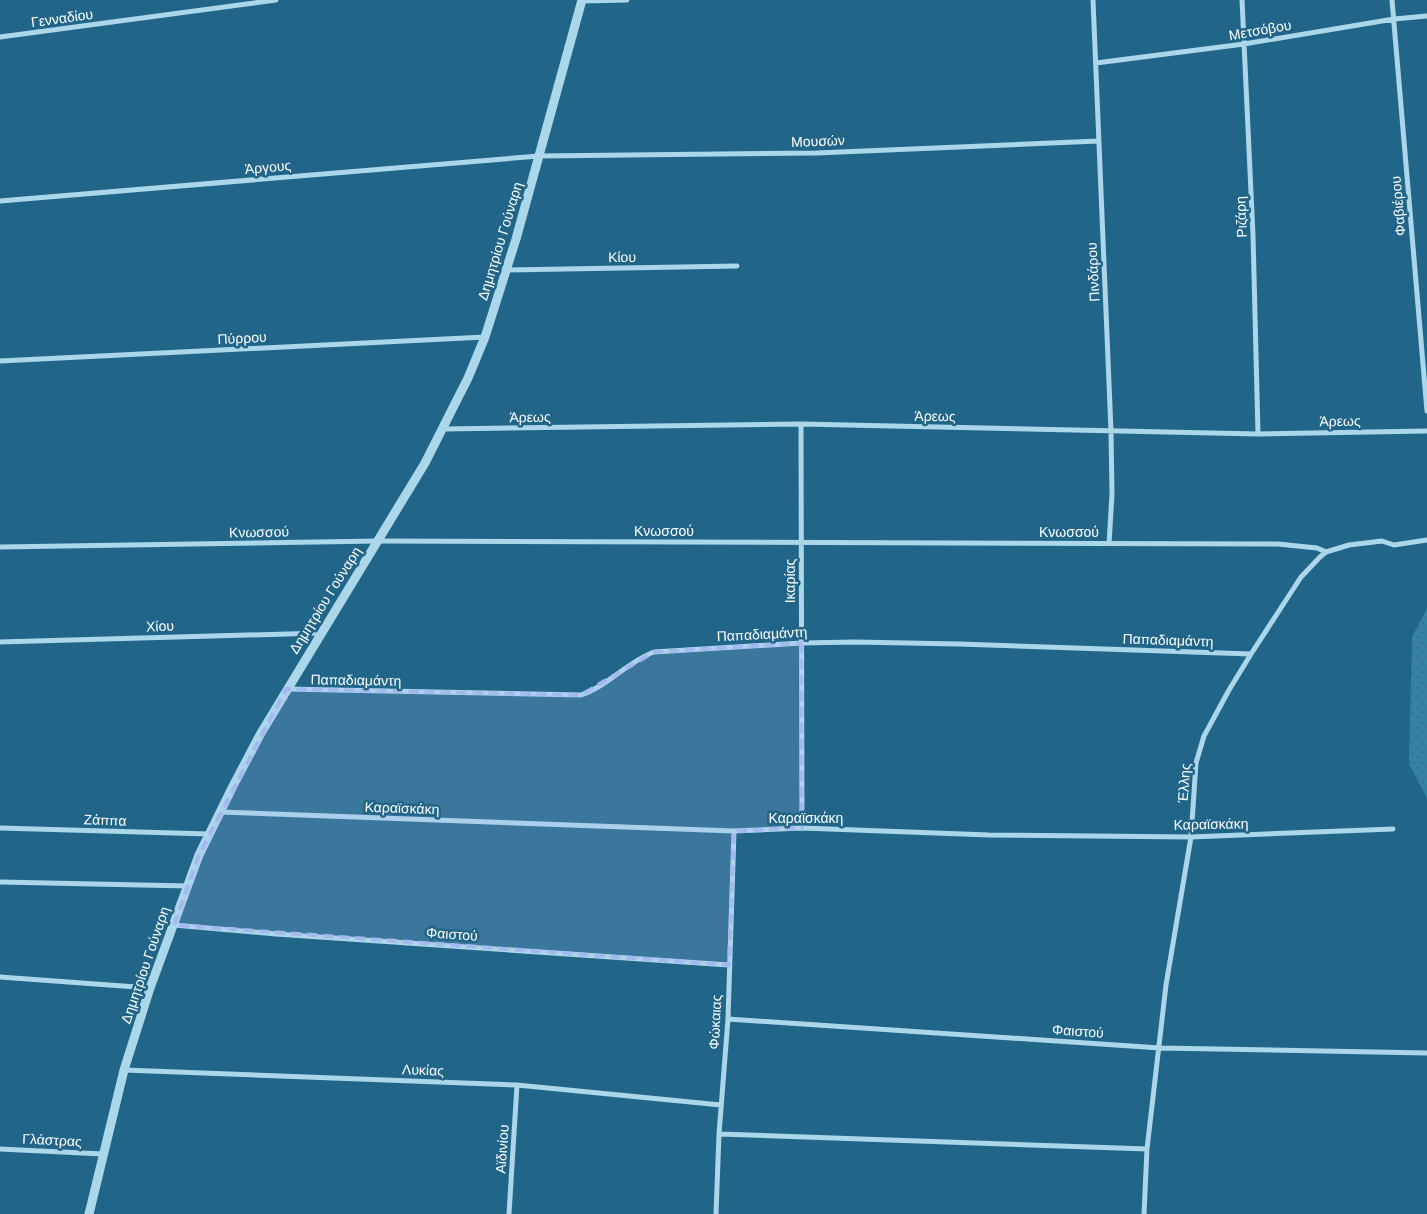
<svg xmlns="http://www.w3.org/2000/svg" width="1427" height="1214" viewBox="0 0 1427 1214" font-family="'DM Sans',sans-serif">
  <style>
    .park { fill: url(#park-dots) }
    .lines { fill: none; stroke-linecap: round; stroke-linejoin: round }
    .minor { stroke: #acd6ea; stroke-width: 5 }
    .tertiary { stroke: #acd6ea; stroke-width: 9 }
    .marked { fill: #a5b8ef; fill-opacity: 0.2; stroke: #a5b8ef; stroke-width: 4; stroke-dasharray: 10 6; stroke-linejoin: round }
    .labels { text-anchor: middle; stroke-width: 5; stroke-linejoin: round; paint-order: stroke }
    .street-label { font-size: 14px; fill: #fff; stroke: #216689 }
  </style>
  <defs>
    <pattern id="park-dots" width="8" height="8" patternUnits="userSpaceOnUse" patternTransform="scale(1.25)"><rect width="8" height="8" fill="#3582a6"/><path d="M2 2h.1M6 6h.1" fill="none" stroke="#3f6a7e" stroke-width="1.8" stroke-linecap="round"/></pattern>
  </defs>
  <rect width="100%" height="100%" fill="#216689"/>
  <path class="park" d="M1427 608V798L1409 764 1412 637Z"/>
  <g class="lines">
    <path class="minor" d="M1093 0 1111 431 1112 494 1109 544
      M1242 0 1253 235 1258 434
      M1392 0 1427 411
      M582 1 627 0
      M0 37 276 0
      M1096 63 1244 44 1394 19 1427 16
      M0 201 539 156 817 153 1098 141
      M507 270 737 266
      M0 361 485 337
      M801 424 802 828
      M443 429 801 424 1258 434 1427 431
      M0 547 378 541 1278 544 1317 548 1326 552
      M0 642 321 633
      M287 689 581 695C608 686 627 662 654 652L801 643 855 642 959 644 1251 654
      M220 812 734 831 802 828 989 835 1191 837 1393 829
      M0 828 209 834
      M0 882 188 886
      M174 925 276 934 729 965
      M0 977 150 988
      M728 1019 1160 1048 1427 1053
      M124 1070 517 1085 721 1105
      M719 1134 1147 1149
      M0 1149 103 1154
      M509 1214 517 1085
      M716 1214 719 1134 728 1019 734 831
      M1144 1214 1147 1149 1166 985 1191 837 1196 763 1204 736 1229 690 1251 654 1301 577 1320 557 1326 552 1349 545 1382 541 1394 545 1427 540"/>
    <path class="tertiary" d="M89 1214 124 1070 150 988 199 855 233 786 261 733 425 463 468 378 485 337 516 239 582 0"/>
  </g>
  <path class="marked" d="M801 643 802 828 734 831 729 965 174 925 199 855 286 689 581 695 654 652Z"/>
  <g class="labels">
    <g class="street-label">
      <text transform="translate(62 18) rotate(-8)" y="5">Γενναδίου</text>
      <text transform="translate(1260 30) rotate(-10)" y="5">Μετσόβου</text>
      <text transform="translate(818 141) rotate(-2)" y="5">Μουσών</text>
      <text transform="translate(268 167) rotate(-5)" y="5">Άργους</text>
      <text transform="translate(1398 206) rotate(-95)" y="5">Φαβιέρου</text>
      <text transform="translate(1241 217) rotate(-92)" y="5">Ριζάρη</text>
      <text transform="translate(500 241) rotate(-73)" y="5">Δημητρίου Γούναρη</text>
      <text transform="translate(622 257) rotate(-1)" y="5">Κίου</text>
      <text transform="translate(1093 272) rotate(-93)" y="5">Πινδάρου</text>
      <text transform="translate(242 338) rotate(-3)" y="5">Πύρρου</text>
      <text transform="translate(935 416) rotate(1)" y="5">Άρεως</text>
      <text transform="translate(530 417) rotate(-1)" y="5">Άρεως</text>
      <text transform="translate(1340 421) rotate(-1)" y="5">Άρεως</text>
      <text x="664" y="536">Κνωσσού</text>
      <text transform="translate(259 532) rotate(-1)" y="5">Κνωσσού</text>
      <text x="1069" y="537">Κνωσσού</text>
      <text transform="translate(790 581) rotate(-90)" y="5">Ικαρίας</text>
      <text transform="translate(325 600) rotate(-58)" y="5">Δημητρίου Γούναρη</text>
      <text transform="translate(160 626) rotate(-2)" y="5">Χίου</text>
      <text transform="translate(762 634) rotate(-3)" y="5">Παπαδιαμάντη</text>
      <text transform="translate(1168 640) rotate(2)" y="5">Παπαδιαμάντη</text>
      <text transform="translate(356 680) rotate(1)" y="5">Παπαδιαμάντη</text>
      <text transform="translate(1184 783) rotate(-86)" y="5">Έλλης</text>
      <text transform="translate(402 808) rotate(2)" y="5">Καραϊσκάκη</text>
      <text x="806" y="823">Καραϊσκάκη</text>
      <text transform="translate(105 820) rotate(2)" y="5">Ζάππα</text>
      <text transform="translate(1211 824) rotate(-1)" y="5">Καραϊσκάκη</text>
      <text transform="translate(452 934) rotate(4)" y="5">Φαιστού</text>
      <text transform="translate(145 965) rotate(-71)" y="5">Δημητρίου Γούναρη</text>
      <text transform="translate(715 1022) rotate(-87)" y="5">Φώκαιας</text>
      <text transform="translate(1078 1031) rotate(4)" y="5">Φαιστού</text>
      <text transform="translate(423 1070) rotate(2)" y="5">Λυκίας</text>
      <text transform="translate(52 1140) rotate(3)" y="5">Γλάστρας</text>
      <text transform="translate(502 1149) rotate(-86)" y="5">Αϊδινίου</text>
    </g>
  </g>
</svg>
